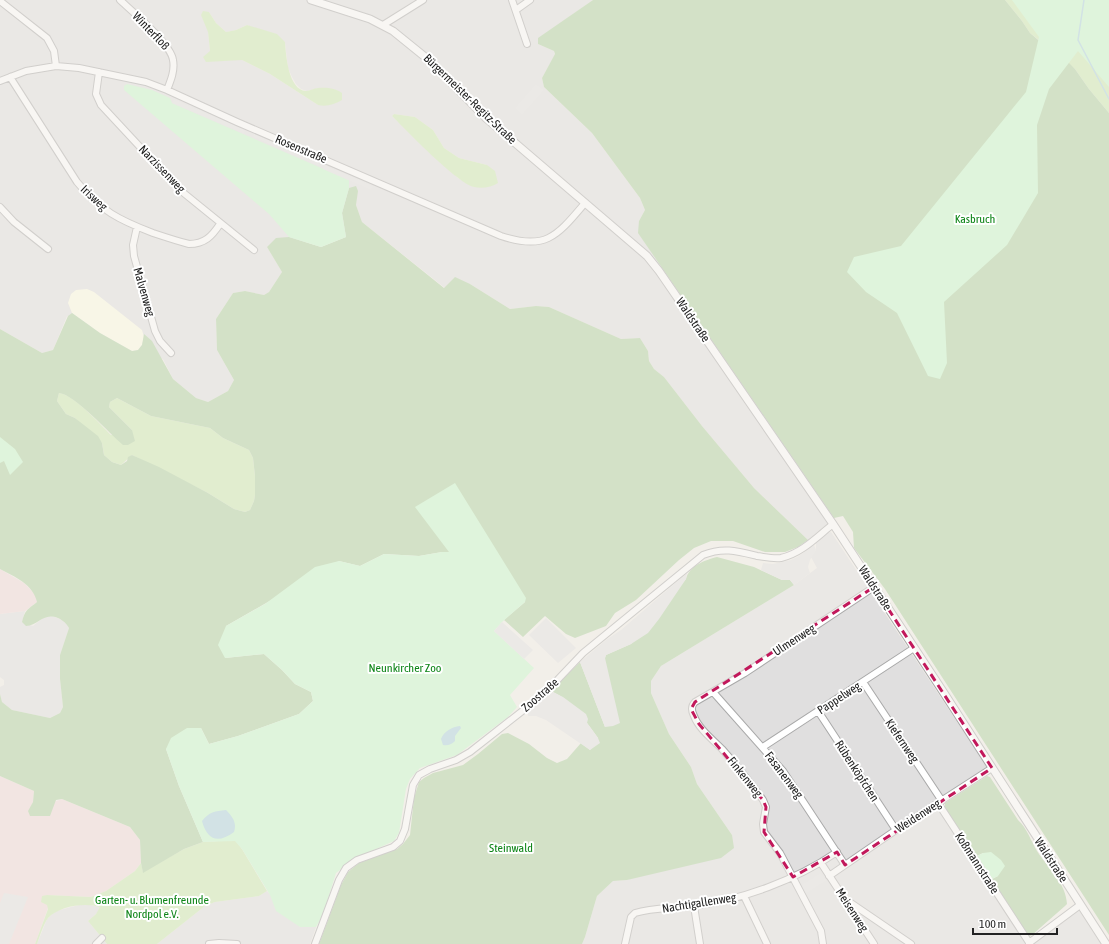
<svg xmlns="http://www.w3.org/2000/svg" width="1109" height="944" viewBox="0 0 1109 944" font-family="'Asap Condensed',sans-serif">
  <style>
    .residential { fill: #e0dfdf; fill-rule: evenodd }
    .commercial { fill: #f2dad9 }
    .education { fill: #ffffe5 }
    .grass { fill: #cdebb0 }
    .forest { fill: #add19e; fill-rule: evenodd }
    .park { fill: #c8facc }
    .parking { fill: #e2e2e2 }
    .water { fill: #aad3df }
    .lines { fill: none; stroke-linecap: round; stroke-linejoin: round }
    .stream { stroke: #aad3df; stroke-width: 1.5 }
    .minor-casing { stroke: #a9a9a9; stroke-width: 8 }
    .tertiary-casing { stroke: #a9a9a9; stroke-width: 9 }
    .minor { stroke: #fff; stroke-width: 6 }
    .tertiary { stroke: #fff; stroke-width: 7 }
    .marked { fill: none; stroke: #c2185b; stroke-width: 3; stroke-dasharray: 8 5; stroke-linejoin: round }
    .labels { text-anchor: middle; stroke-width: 4; stroke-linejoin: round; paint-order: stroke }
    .street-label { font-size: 12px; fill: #222; stroke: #fff }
    .park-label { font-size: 12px; fill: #0c8416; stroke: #fff }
  </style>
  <rect width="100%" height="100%" fill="#f2efe9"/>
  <path class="residential" d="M0 0H593L569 17 538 44 554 51 555 55 542 78 544 87 592 133 640 198 645 210 639 221V233L834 518 808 540 754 488 702 426 664 377 654 369 649 361 648 351 640 338 621 339 549 307 536 306 510 309 470 284 445 288 362 222 356 205 357 191 346 237 267 247 282 272 269 292 264 295 245 291 233 293 216 319 217 350 234 380 228 391 208 402 196 398 173 379 163 359 67 316 53 350 42 353 0 329ZM209 12 216 23 226 32 236 30 247 25 285 42 288 68 292 77 296 84 301 89 307 91 319 88 318 105 270 74 242 60H227L210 51 208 32ZM394 114 415 117 433 130 444 148 459 158 487 165 474 187 458 178 432 154 392 116Z
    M831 532 987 767 935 801 937 808 1026 944H582L585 937 597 896 613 881 627 880 732 835 697 784 691 767 669 734 651 693V681L661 666 794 585 817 568 811 557 816 550V542L828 533Z
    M25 611 22 622 33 626 44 617 52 616 65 621 69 628 60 655V679L63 707 60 713 50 718 12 710 2 702 0 694V687L4 685V680L0 677V614Z
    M267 891 300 927H316L310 944H157L205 906 215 902 259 896Z
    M83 904 101 907 96 914 88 921 107 944H37L47 919 56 911Z
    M1078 909 1101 944H1032Z"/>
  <path class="commercial" d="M0 569 24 583 35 594 37 602 25 611 0 614Z
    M0 776 34 791 33 802 29 811 62 799 130 827 140 840 141 863 135 871 106 891 91 897 47 895 48 908 35 944H0Z"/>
  <path class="education" d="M87 289 94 292 142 330 144 337 142 345 138 350 132 351 100 333 72 313 68 303 71 294 76 290Z"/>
  <path class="grass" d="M1005 0H1109V113L1089 89 1075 69 1030 33 1022 21Z
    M203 11 209 12 216 23 226 32 236 30 247 25 277 34 285 42C286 54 288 90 306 91 310 91 314 88 318 88 326 87 336 88 342 93V100C335 104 327 107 318 105L270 74 242 60 206 62 203 57 210 51 208 32 201 15Z
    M394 114 415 117 433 130 444 148 459 158 487 165 495 171 498 183C492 187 482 189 474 187 457 183 407 131 392 116Z
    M59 393C73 394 100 424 111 435L132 430 109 407 110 402 117 398 151 416 210 428 223 438 249 450 253 458 255 476V495L254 501 250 510 245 512 234 509 208 493 132 455 121 465 112 462 104 455 102 443 75 418 66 414 57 401Z
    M235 840 242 849 267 891 259 896 215 902 205 906 157 944H107L88 921 96 914 100 907C85 902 59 906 48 918 43 925 40 936 37 944H35L48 909 47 905 41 902 42 896 47 895 91 897 106 891 135 871 141 863 143 872 184 849 203 842Z"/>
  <path class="forest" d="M593 0H1005L1022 21 1030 33 1043 44 1055 49 1075 69 1089 89 1109 113V935L885 589 854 548 853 532 843 516 834 518 638 233 639 221 645 210 640 198 592 133 544 87 542 78 555 54 554 51 538 44V38Z
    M356 186 358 191 356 205 362 222 444 288 455 277 470 284 510 309 536 306 549 307 621 339 640 338 648 351 649 361 654 369 664 377 702 426 754 488 808 540 798 547 785 552H765L733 541H711L694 548 679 560 636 600 615 613 606 626 575 638 566 634 545 616 523 637 504 620 525 602 450 552H442L419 556 384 554 360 566 339 561 226 626 225 658 264 654 282 670 295 684 311 692 313 701 299 714 238 736 209 744 201 728 166 749 179 786 203 842 184 849 143 873 141 863 140 840 130 827 62 799 56 800 50 816H30L28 811 33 802 34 791 0 776V694L2 702 12 710 50 718 60 713 63 707 60 679V655L69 628C66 623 64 621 58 618 43 612 39 625 26 626L22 622C25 610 27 610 37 602 33 584 15 577 0 569V329L42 353 53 350 68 316 72 313 100 333 132 351 138 350 142 345 144 334 152 341 173 379 196 398 208 402 228 391 234 380 217 350 216 319 233 293 245 291 264 295 269 292 282 272 267 247 276 238 289 237 321 247 346 237 342 213 349 188ZM59 393C74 394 110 434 123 445H128L135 441 132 430 109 407 110 402 117 398 151 416 210 428 223 438 249 450 253 458 255 476V495L254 501 250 510 245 512 234 509 208 493 159 467 132 455 128 457 127 461 121 465 112 462 104 455 102 443 98 436 75 418 66 414 57 401Z
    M717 557 754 567 782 580H790L794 585 661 666 651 681V693L669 734 691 767 697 784 732 835 734 848 721 858 627 880 613 881 597 896 585 937 582 944H319L341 885 348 872 359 863 397 849 403 844 410 835 414 798 419 782 424 778 433 773 463 765 478 754 502 734 508 733 529 744 547 758 557 763 567 759 581 743 590 750 598 738C586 721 572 701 553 692L552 690 580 662 605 727V658L606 655 631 644 686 579C689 566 705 560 717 557Z
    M987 776 990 777 1018 820C1027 828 1031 841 1037 851 1048 868 1066 883 1067 904L1065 906 1032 935 1029 936 1026 933 992 879 998 876 983 853 977 856 945 809V803Z"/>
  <path class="park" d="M1012 0H1109V87L1078 51 1049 89 1037 125 1038 193 1007 245 944 302 947 363 940 379 928 376 897 313 866 292 847 272 854 257 901 246 1026 92 1039 37Z
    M127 84 152 90 170 98 172 103 349 180V188L342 213 346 237 321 247 289 237 269 214 124 90V86Z
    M0 437 15 449 23 462 10 475 4 461 0 463Z
    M455 483 526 598 525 602 502 622 494 631 534 668 510 695 517 707 508 717 457 755 420 768 410 779 406 789 399 833 394 841 356 858 336 873 323 915 316 927H300L276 911 270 895 242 849 235 841 203 842 179 786 166 749 171 738 187 728H201L209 744 238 736 299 714 313 701 311 692 295 684 282 670 264 654 225 658 218 645 226 626 265 604 315 567 339 561 360 566 384 554 419 556 442 552H449L415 507Z
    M991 852 1001 860 1005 866 998 876 992 879 977 856 983 853Z"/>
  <path class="parking" d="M536 84 544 90 522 115 515 108Z
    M174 99 245 130 244 134 172 103Z
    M254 133 320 163 318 166 253 137Z
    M325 165 373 186 371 190 323 169Z
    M814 545 816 550 810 560 808 567 810 573 794 585 790 580H782L761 570 763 563 773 564 791 560 799 556Z
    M687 573 686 579 659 619 648 633 631 644 606 655 605 658 620 723 613 726 605 727 580 662 606 640 621 630Z
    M546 618 576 648 558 663 529 635Z
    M502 622 533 650 524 659 494 631Z
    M553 692 563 697 586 714 588 719 587 723 598 738 600 743 590 750 546 720 536 716H528V712Z
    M819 874H821L827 880 804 895 800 886Z
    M4 893 28 897 9 944H0V903Z"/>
  <path class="water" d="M460 726 461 728 455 736V741C451 745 447 746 443 745L441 739C444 731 452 727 460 726Z
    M226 810C233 817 237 823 234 832 218 844 207 840 202 821 209 812 215 811 226 810Z"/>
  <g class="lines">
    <path class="stream" d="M1084 0 1078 40 1109 99"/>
    <defs>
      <path id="minor" d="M120 0C133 12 171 44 173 60 175 70 171 80 167 90
        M512 0 527 44
        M0 1 47 38 54 51 56 66
        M516 10 530 0
        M383 25 423 0
        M99 72 96 94 101 105 180 190 254 250
        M10 77 77 182C101 211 119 220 153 233 165 237 177 241 189 244 205 244 212 236 220 224
        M0 81 26 71 56 66 79 68 146 82 167 90 237 122 501 236C546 251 557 236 585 203
        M0 207 14 222 48 249
        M137 227 133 245 134 256 155 331 160 341 171 353
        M863 682 942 801
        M713 692 783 771 845 865
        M818 711 896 830
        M763 747 914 648
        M938 803 1030 944
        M821 863 874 944
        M829 876 896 830 992 768
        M744 896 767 944
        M848 901 911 944
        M694 906 700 944
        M1029 943 1080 905
        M96 944 102 938
        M209 944 219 943 237 944
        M315 944 339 880 346 868 357 860 393 847 400 841 405 829 413 785 419 775 430 769 456 760 470 752 544 694 583 653 703 555C723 547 737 551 757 556 765 557 773 559 781 558 802 553 817 537 833 524
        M625 944 631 917 635 913C654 907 674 909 693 906 742 900 796 880 837 852
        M823 944 821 931 780 853 764 832 763 824 766 807 763 800C750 782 736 765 722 749 712 739 699 729 694 716 691 710 691 706 695 702L745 673 874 587"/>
      <path id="tertiary" d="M311 0 370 19 393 31 430 61 486 118 647 256 659 271 833 524 942 690 1106 944"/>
    </defs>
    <use href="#minor" class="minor-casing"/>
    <use href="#tertiary" class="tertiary-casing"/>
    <use href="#minor" class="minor"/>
    <use href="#tertiary" class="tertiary"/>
  </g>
  <path d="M0 0H1109V944H0ZM874 587 992 768 845 865 837 852 793 877 764 832 766 807 763 800 699 724 691 709 695 702Z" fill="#f2efe9" fill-opacity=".55" fill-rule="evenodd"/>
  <path class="marked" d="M874 587 992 768 845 865 837 852 793 877 764 832 766 807 763 800 699 724 691 709 695 702Z"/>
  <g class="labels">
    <g class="street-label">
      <text transform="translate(151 31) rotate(46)" y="4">Winterfloß</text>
      <text transform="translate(470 99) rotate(44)" y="4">Bürgermeister-Regitz-Straße</text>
      <text transform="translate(301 149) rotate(23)" y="4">Rosenstraße</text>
      <text transform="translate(162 169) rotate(46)" y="4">Narzissenweg</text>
      <text transform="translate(94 198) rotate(43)" y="4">Irisweg</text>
      <text transform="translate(144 292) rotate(74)" y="4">Malvenweg</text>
      <text transform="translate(693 320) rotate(56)" y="4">Waldstraße</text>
      <text transform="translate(875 588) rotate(57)" y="4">Waldstraße</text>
      <text transform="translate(794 640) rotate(-33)" y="4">Ulmenweg</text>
      <text transform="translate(540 695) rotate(-41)" y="4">Zoostraße</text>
      <text transform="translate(839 698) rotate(-33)" y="4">Pappelweg</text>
      <text transform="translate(902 741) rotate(56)" y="4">Kiefernweg</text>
      <text transform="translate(857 771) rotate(57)" y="4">Rübenköpfchen</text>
      <text transform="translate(784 775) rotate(53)" y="4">Fasanenweg</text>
      <text transform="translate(745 777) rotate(51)" y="4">Finkenweg</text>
      <text transform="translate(918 816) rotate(-33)" y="4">Weidenweg</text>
      <text transform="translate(1051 860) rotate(57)" y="4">Waldstraße</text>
      <text transform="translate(977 863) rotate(57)" y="4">Koßmannstraße</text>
      <text transform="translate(699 903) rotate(-9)" y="4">Nachtigallenweg</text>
      <text transform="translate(852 910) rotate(57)" y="4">Meisenweg</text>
    </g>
    <g class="park-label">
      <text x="975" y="223">Kasbruch</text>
      <text x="405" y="672">Neunkircher Zoo</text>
      <text x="511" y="852">Steinwald</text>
      <text x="152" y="904">Garten- u. Blumenfreunde<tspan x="152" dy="14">Nordpol e.V.</tspan></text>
    </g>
  </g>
  <path d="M973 928v6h84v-6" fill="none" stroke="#222222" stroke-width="2"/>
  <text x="979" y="928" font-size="12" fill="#222222" stroke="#ffffff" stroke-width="3" paint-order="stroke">100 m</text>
</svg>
